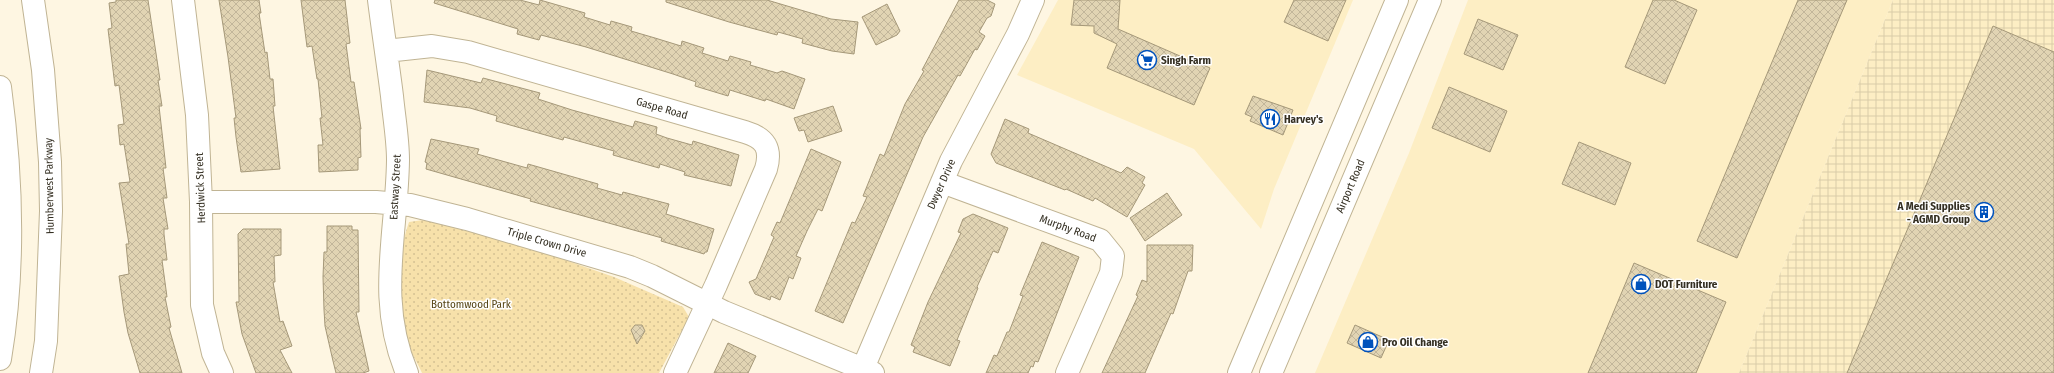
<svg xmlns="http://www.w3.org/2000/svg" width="2054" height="373" viewBox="0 0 2054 373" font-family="'Fira Sans Condensed',sans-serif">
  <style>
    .built { fill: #fdeec4 }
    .industrial { fill: url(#industrial-grid) }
    .green { fill: url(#green-dots) }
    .building { fill: url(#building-cross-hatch); stroke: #a59879 }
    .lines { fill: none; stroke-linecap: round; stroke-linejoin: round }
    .minor-casing { stroke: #c0b494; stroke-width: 24 }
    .major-casing { stroke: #c0b494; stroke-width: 24 }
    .minor { stroke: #fff; stroke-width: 22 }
    .major { stroke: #fff; stroke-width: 22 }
    .labels { text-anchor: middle; stroke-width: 3; stroke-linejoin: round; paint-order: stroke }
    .poi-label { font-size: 11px; font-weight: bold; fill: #342f22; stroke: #fff; text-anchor: start }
    .street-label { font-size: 11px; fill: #342f22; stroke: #fff }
    .park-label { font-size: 11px; fill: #594818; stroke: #fff }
  </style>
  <defs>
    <pattern id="industrial-grid" width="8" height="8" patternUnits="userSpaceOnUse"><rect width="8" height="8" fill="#fdeec4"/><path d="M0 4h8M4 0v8" fill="none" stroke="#d9cca8"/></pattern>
    <pattern id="green-dots" width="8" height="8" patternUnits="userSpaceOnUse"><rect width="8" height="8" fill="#f7e1aa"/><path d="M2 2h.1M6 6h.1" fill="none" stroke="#d4c192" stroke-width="1.8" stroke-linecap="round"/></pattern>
    <pattern id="building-cross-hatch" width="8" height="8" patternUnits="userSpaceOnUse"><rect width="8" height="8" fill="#e1d4b3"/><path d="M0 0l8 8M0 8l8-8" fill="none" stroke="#c2b69a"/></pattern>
  </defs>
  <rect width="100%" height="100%" fill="#fef6e2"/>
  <path class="built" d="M1058 0H1353L1274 189 1261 229 1194 149 1017 75Z
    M1468 0H1893L1739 373H1315L1409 153Z"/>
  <path class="industrial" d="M1893 0H2054V373H1739Z"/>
  <path class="green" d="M423 220 522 245 614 277 683 307 689 317 659 373H422C417 362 410 351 407 339 396 302 396 259 409 222Z"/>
  <path class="building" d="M116 0H148L160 80H158L162 106H159L166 168H163L167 198H163L168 229H164V234L167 260H162L167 297H165L171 327 169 328 182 373H140L128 333 124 312 119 276 129 274 126 244H129L119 183 130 182 124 144 120 145 118 125 124 124 119 85 115 86 108 29 112 28 109 3 116 2Z
    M219 0H259L261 13H259L265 53 267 52 270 79H273L275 106H273L280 169 241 172 236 137 234 118H236L228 57Z
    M301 0H345L350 43 346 44 351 82H354L361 129H360L361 157 358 158V170L319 172 318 145H323L320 118H322L318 79H317L312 46 307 47Z
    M435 0H520L539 5 540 0 585 13 584 17 610 25 611 21 632 27 631 31 655 38 681 46 682 41 704 48 702 53 728 61 730 56 751 62 750 65 777 73 782 71 805 79 794 109 766 99 765 101 730 90 728 96 695 86 696 82 673 74 586 47 541 35 539 40 517 34 518 29 434 3Z
    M666 0H767L831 19 858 22 854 54 832 51 802 43 803 39 778 32 777 35 729 22 666 2Z
    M959 0H987L995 4 991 16 987 18 979 32 985 36 977 50 975 49 960 76 958 75 923 137 843 323 815 311 852 222 855 223 867 197 863 196 880 154 884 156 905 104 924 71 922 70Z
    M1074 0H1120L1118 29 1196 63 1197 62 1210 68 1194 105 1107 68 1117 44 1094 33V26L1071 25Z
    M1294 0H1346L1328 41 1284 22Z
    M1653 0H1674L1697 10 1665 84 1625 67Z
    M1798 0H1847L1737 258 1697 241Z
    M887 4 900 31 897 35 876 45 862 17Z
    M1478 19 1518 35 1503 70 1464 54Z
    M1993 26 2054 52V373H1847Z
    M427 70 481 83 483 78 506 84 540 93 538 99 572 110 633 127 635 121 657 127 656 134 667 138 692 145 693 141 739 155 731 186 684 175 685 172 660 164 659 168 613 155 614 151 564 137 563 140 496 121 497 116 470 108 424 102Z
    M1449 87 1507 111 1490 152 1432 128Z
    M1253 96 1293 110 1283 135 1250 121 1252 117 1245 114Z
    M833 106 842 131 808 142 804 130 799 131 794 118Z
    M1005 119 1029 129 1028 133 1121 173 1127 167 1145 177 1142 183 1145 185 1127 217 1095 198 1093 201 1066 189 1065 190 996 163 991 154Z
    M431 139 479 149 477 154 527 168 528 164 598 184 597 188 622 195 623 192 669 204 666 214 714 229 707 252H705L704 254 661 241 662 238 530 201 531 199 426 169 427 163 425 162Z
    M1579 142 1631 163 1615 205 1562 184Z
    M811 149 841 162 822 211 818 209 807 231 796 256 801 258 793 279 789 277 780 300 771 296 770 300 755 294 749 282 756 279 774 237 771 235 777 222 780 223Z
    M1167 193 1182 215 1145 241 1130 218Z
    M973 214 1008 228 998 253 993 251 977 287 978 288 957 340 960 341 950 366 913 352 915 347 911 345 928 302 961 233 958 232 963 219Z
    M327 226H352V230H358L359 312H356L369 371 363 373H336L333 361 325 326 324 310 323 277 324 252H327Z
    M243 229H281V255L274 256 275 282H273L280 322 283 321 292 346 280 350 292 373H256L242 334 236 302H239L238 234Z
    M1042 242 1079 257 1038 362 1035 361 1033 367 1031 366 1028 373H986L994 355 997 356 1007 332H1009L1023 296 1020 295Z
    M1147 245H1193L1192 271H1188L1173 314 1171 313 1145 373H1102L1138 296 1136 295 1142 280 1147 282Z
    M1634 263 1726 302 1696 373H1588Z
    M635 325H642L645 331 637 344 631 330Z
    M1355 325 1389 340 1381 358 1347 343Z
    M728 343 756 356 748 373H714Z"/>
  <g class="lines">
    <defs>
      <path id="minor" d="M183 0 197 115 201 202 202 305 213 353 222 373
        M379 0C383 32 388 64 392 96 394 117 398 139 398 160 397 235 376 300 407 373
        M386 51 432 46 468 52 745 132C765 138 772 148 766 169L716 285 675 373
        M942 182 1100 240 1113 256 1111 273 1067 373
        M201 202H376L410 205 467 219 630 267 652 276 724 312 873 373
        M861 373 951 161 1018 34 1033 0"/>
      <path id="major" d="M33 0 43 70 50 162 51 211 46 341 41 373
        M0 87C12 176 15 270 0 359
        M1239 373 1397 0
        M1271 373 1430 0"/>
    </defs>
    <use href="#minor" class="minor-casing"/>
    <use href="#major" class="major-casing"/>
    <use href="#minor" class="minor"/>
    <use href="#major" class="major"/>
  </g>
  <defs>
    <symbol id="supermarket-ring" viewBox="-11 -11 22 22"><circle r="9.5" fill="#fff" stroke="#0052bc" stroke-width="1.5"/><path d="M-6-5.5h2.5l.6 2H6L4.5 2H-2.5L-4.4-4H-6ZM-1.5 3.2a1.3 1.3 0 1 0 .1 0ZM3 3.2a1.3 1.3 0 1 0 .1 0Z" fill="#0052bc"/></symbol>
    <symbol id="restaurant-ring" viewBox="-11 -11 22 22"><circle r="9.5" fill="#fff" stroke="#0052bc" stroke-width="1.5"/><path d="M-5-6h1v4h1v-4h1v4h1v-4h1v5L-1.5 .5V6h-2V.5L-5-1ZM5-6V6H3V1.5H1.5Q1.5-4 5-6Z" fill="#0052bc"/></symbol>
    <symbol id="building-ring" viewBox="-11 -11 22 22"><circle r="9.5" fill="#fff" stroke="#0052bc" stroke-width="1.5"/><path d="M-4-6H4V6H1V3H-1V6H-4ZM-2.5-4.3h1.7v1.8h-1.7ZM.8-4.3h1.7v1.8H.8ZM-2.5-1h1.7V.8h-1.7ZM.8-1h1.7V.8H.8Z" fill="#0052bc"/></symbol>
    <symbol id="shop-ring" viewBox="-11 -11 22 22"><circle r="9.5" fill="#fff" stroke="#0052bc" stroke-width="1.5"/><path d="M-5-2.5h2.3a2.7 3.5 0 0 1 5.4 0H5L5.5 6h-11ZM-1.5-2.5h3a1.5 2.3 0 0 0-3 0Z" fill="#0052bc"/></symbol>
  </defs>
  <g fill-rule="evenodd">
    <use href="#supermarket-ring" x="1136" y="49" width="22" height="22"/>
    <use href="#restaurant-ring" x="1259" y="108" width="22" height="22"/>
    <use href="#building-ring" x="1973" y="201" width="22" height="22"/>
    <use href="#shop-ring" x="1630" y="273" width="22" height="22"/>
    <use href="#shop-ring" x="1357" y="331" width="22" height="22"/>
  </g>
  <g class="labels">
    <g class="poi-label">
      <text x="1161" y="64">Singh Farm</text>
      <text x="1284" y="123">Harvey's</text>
      <text x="1970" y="210" text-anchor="end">A Medi Supplies<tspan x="1970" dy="13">- AGMD Group</tspan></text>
      <text x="1655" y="288">DOT Furniture</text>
      <text x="1382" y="346">Pro Oil Change</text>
    </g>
    <g class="street-label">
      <text transform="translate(662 108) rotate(16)" y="4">Gaspe Road</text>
      <text transform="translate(941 184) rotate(-66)" y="4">Dwyer Drive</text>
      <text transform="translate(49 186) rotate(-91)" y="4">Humberwest Parkway</text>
      <text transform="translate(1350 186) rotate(-67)" y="4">Airport Road</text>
      <text transform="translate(395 187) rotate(-87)" y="4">Eastway Street</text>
      <text transform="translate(200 188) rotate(-92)" y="4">Herdwick Street</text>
      <text transform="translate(1068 228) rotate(20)" y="4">Murphy Road</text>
      <text transform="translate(547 242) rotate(16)" y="4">Triple Crown Drive</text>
    </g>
    <g class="park-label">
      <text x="471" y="308">Bottomwood Park</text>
    </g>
  </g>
</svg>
